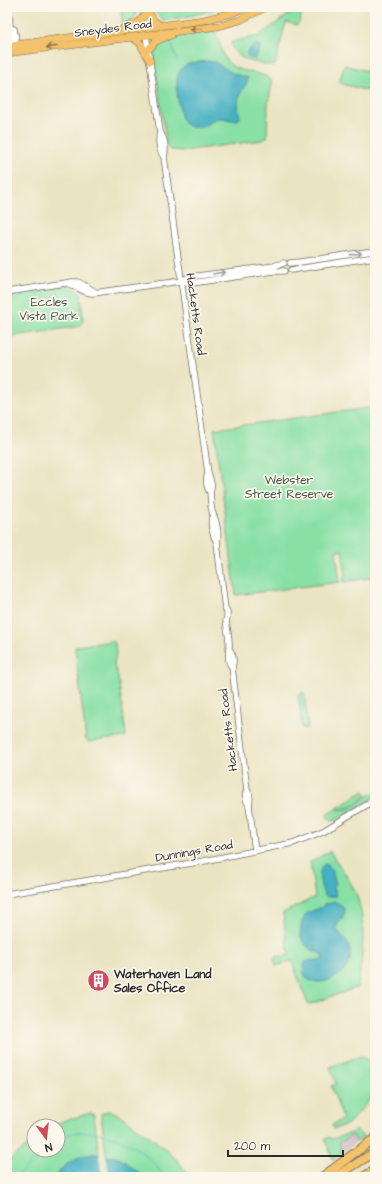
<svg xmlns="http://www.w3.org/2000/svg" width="382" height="1184" viewBox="0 0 382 1184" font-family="'Architects Daughter',sans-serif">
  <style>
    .industrial { fill: #d2bdc7 }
    .green { fill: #88e0a5; stroke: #5a8668 }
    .water { fill: #44b0c2; stroke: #386e76 }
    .pier { fill: #ebe4c3 }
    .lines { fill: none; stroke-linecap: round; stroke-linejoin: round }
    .stream { stroke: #44b0c2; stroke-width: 1 }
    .minor-casing { stroke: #6e6c60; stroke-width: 7 }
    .major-casing { stroke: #6e6c60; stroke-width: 8 }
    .highway-casing { stroke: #6e6c60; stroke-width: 10 }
    .minor { stroke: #fff; stroke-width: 5.5 }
    .major { stroke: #f3c26a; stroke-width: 7 }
    .highway { stroke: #f3c26a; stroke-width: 8 }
    .oneway { stroke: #8f764a }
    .oneway2 { stroke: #a0a0a0 }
    .labels { text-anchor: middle; stroke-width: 3.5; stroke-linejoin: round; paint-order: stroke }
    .street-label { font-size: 12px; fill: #2b2b2b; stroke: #fbf7ec }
    .park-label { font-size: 12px; fill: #42584a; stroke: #fbf7ec }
    .poi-label { font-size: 12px; font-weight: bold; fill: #2b2b2b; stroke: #fbf7ec; text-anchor: start }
  </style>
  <rect width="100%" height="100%" fill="#fbf7ec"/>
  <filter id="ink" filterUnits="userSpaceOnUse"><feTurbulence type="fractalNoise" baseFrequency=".025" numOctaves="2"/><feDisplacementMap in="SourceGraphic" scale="8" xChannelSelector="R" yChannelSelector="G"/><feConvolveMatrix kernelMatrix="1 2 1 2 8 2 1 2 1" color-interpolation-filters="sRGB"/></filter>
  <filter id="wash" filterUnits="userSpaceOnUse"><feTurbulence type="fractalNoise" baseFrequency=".012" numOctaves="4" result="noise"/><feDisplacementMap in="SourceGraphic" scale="16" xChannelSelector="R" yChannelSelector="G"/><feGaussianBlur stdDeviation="0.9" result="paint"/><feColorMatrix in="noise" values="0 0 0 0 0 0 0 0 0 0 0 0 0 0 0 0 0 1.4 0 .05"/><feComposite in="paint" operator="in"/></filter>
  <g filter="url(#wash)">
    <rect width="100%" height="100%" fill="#ebe4c3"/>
    <path class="industrial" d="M353 1134 356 1142 342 1153 339 1144Z"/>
    <path class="green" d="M120 7H136C137 17 133 22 123 25Z
      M154 7H220L209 12 163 21 155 11Z
      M300 7H303L299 23 297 25 286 22 275 65 273 66C256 62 235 62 231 42L258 36Z
      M213 30C222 37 218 54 230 64 241 74 260 70 271 80L272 84 268 104 267 137 263 140 184 151 170 150 167 147 153 52 155 45 172 36Z
      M344 65 375 73V93L339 83Z
      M70 285 81 293 83 320 81 326 7 337V294Z
      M375 407V577L344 582V576L346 575 342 550 336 551 340 582 236 595 214 429Z
      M113 641 115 643 116 655 114 665 118 677 126 735 125 737 88 742 86 740 75 648 76 646Z
      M304 693 308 728H302L298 694Z
      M364 791 367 795C359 801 348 811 337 808Z
      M375 792V797L336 820 331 821 326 815 336 809C349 814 364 797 375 792Z
      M330 851C337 863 347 875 353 887 369 919 362 953 358 987L308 1005 292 961 276 966 274 957 290 955 287 946 283 913 315 897 310 862Z
      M361 1056 375 1065V1094L348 1124 334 1129 332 1125 343 1119 331 1086 336 1084 330 1067Z
      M109 1111 116 1113 123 1117C145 1134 175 1152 190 1177H109L101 1114 103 1112Z
      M91 1113 94 1115 102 1177H7V1162L34 1141V1150H58V1126H54L65 1120Z
      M355 1129 364 1137 356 1142 353 1135 339 1143 342 1153 333 1160 325 1139 328 1137 333 1139 353 1132Z"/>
    <path class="water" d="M256 45 260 46V49L255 59 248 57 247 53 249 49Z
      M207 61 215 62 234 74 248 78C246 88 243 87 240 95 237 101 239 111 240 118L238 120C231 121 226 118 219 118 212 119 208 125 202 127 192 129 184 126 181 117 179 100 169 73 188 64 193 62 202 62 207 61Z
      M324 864 328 865 332 870 336 884 334 886 336 896 326 897 324 895C321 887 316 871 324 864Z
      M334 901 341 905 345 911 343 917 336 927C339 936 348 938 350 950 356 983 293 996 305 962L313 960 320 961 324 957C320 953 315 952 311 949 296 940 299 924 307 913L322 907 325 903 328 904Z
      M94 1154 119 1158 126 1162 143 1177H54C67 1163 74 1156 94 1154Z"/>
    <path class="pier" d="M99 1153 106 1154 109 1177H102Z"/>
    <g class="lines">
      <path class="stream" d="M171 43 177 60
        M182 66 184 68
        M58 1140C62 1138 67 1134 72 1133 108 1127 146 1147 164 1177
        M16 1177 45 1150"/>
    </g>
  </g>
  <g filter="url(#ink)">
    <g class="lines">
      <defs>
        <path id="minor" d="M8 7 12 45
          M14 29 17 45
          M146 35 160 132C158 141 159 151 164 157L208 473C210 479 213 486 210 492 211 499 210 508 213 514 217 523 219 533 217 543L225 609 227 611V617L226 621C227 629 230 639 229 648 229 655 227 661 232 667
          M160 132C165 139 166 150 164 157
          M290 263 300 262 373 251
          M291 270 375 257
          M181 281 192 283 274 271H284
          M66 283C77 285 82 293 93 293L181 281 189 277 274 266 284 263
          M7 292 72 282H78L94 291
          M208 473C206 479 206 487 210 492
          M213 515C209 522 213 536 217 543
          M229 649C233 654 234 661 232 667L247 790C244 795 246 801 249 805L255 851
          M247 790C251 795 250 800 249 805
          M7 894 204 861 293 843 323 831 375 800"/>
        <path id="major" d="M145 7 154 21 161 26
          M123 29 139 22 144 16
          M132 37 140 43 150 61
          M7 46 204 20 232 13 246 7
          M149 49 156 41 171 35
          M7 53 219 26 240 20 266 7"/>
        <path id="highway" d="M322 1177 375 1138
          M335 1177 375 1152
          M363 1177 375 1170"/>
      </defs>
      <use href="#minor" class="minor-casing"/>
      <use href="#major" class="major-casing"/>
      <use href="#highway" class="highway-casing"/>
      <use href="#minor" class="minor"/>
      <use href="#major" class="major"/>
      <use href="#highway" class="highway"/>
    </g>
    <defs><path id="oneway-shaft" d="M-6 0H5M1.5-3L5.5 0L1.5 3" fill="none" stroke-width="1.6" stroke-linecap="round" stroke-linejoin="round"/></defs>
    <g class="oneway">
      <use href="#oneway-shaft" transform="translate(196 29) rotate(173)"/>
      <use href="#oneway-shaft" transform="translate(52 47) rotate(173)"/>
    </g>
    <g class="oneway2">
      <use href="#oneway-shaft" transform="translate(356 254) rotate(-8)"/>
      <use href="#oneway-shaft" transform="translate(219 273) rotate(-8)"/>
    </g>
  </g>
  <defs>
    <symbol id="building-disc" viewBox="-11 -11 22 22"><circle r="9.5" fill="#d1495b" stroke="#fbf7ec"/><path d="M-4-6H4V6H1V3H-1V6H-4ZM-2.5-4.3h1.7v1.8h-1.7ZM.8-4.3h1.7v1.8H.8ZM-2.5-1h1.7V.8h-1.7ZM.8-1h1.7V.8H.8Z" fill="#fff"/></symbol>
  </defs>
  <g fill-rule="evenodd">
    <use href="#building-disc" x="86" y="968" width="25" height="25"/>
  </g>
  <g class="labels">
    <g class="street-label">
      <text transform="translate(113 28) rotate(-7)" y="4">Sneydes Road</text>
      <text transform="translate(196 314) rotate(82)" y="4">Hacketts Road</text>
      <text transform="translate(228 730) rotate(-97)" y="4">Hacketts Road</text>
      <text transform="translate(194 851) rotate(-10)" y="4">Dunnings Road</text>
    </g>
    <g class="park-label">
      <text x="49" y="306">Eccles<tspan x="49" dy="14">Vista Park</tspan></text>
      <text x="289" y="484">Webster<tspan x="289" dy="14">Street Reserve</tspan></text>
    </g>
    <g class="poi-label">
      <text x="114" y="978">Waterhaven Land<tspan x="114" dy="14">Sales Office</tspan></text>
    </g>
  </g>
  <rect width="382" height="1184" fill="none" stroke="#fbf7ec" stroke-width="24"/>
  <g transform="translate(46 1138) rotate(165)"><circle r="19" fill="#fbf7ec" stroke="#a8a59f"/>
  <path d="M0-3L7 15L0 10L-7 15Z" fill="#d1495b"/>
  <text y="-6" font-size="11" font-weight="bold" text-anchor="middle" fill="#2b2b2b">N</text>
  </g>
  <path d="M228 1150v6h115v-6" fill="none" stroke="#2b2b2b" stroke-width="2"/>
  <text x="234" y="1150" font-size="12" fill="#2b2b2b" stroke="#fbf7ec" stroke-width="3" paint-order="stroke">200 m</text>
</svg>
